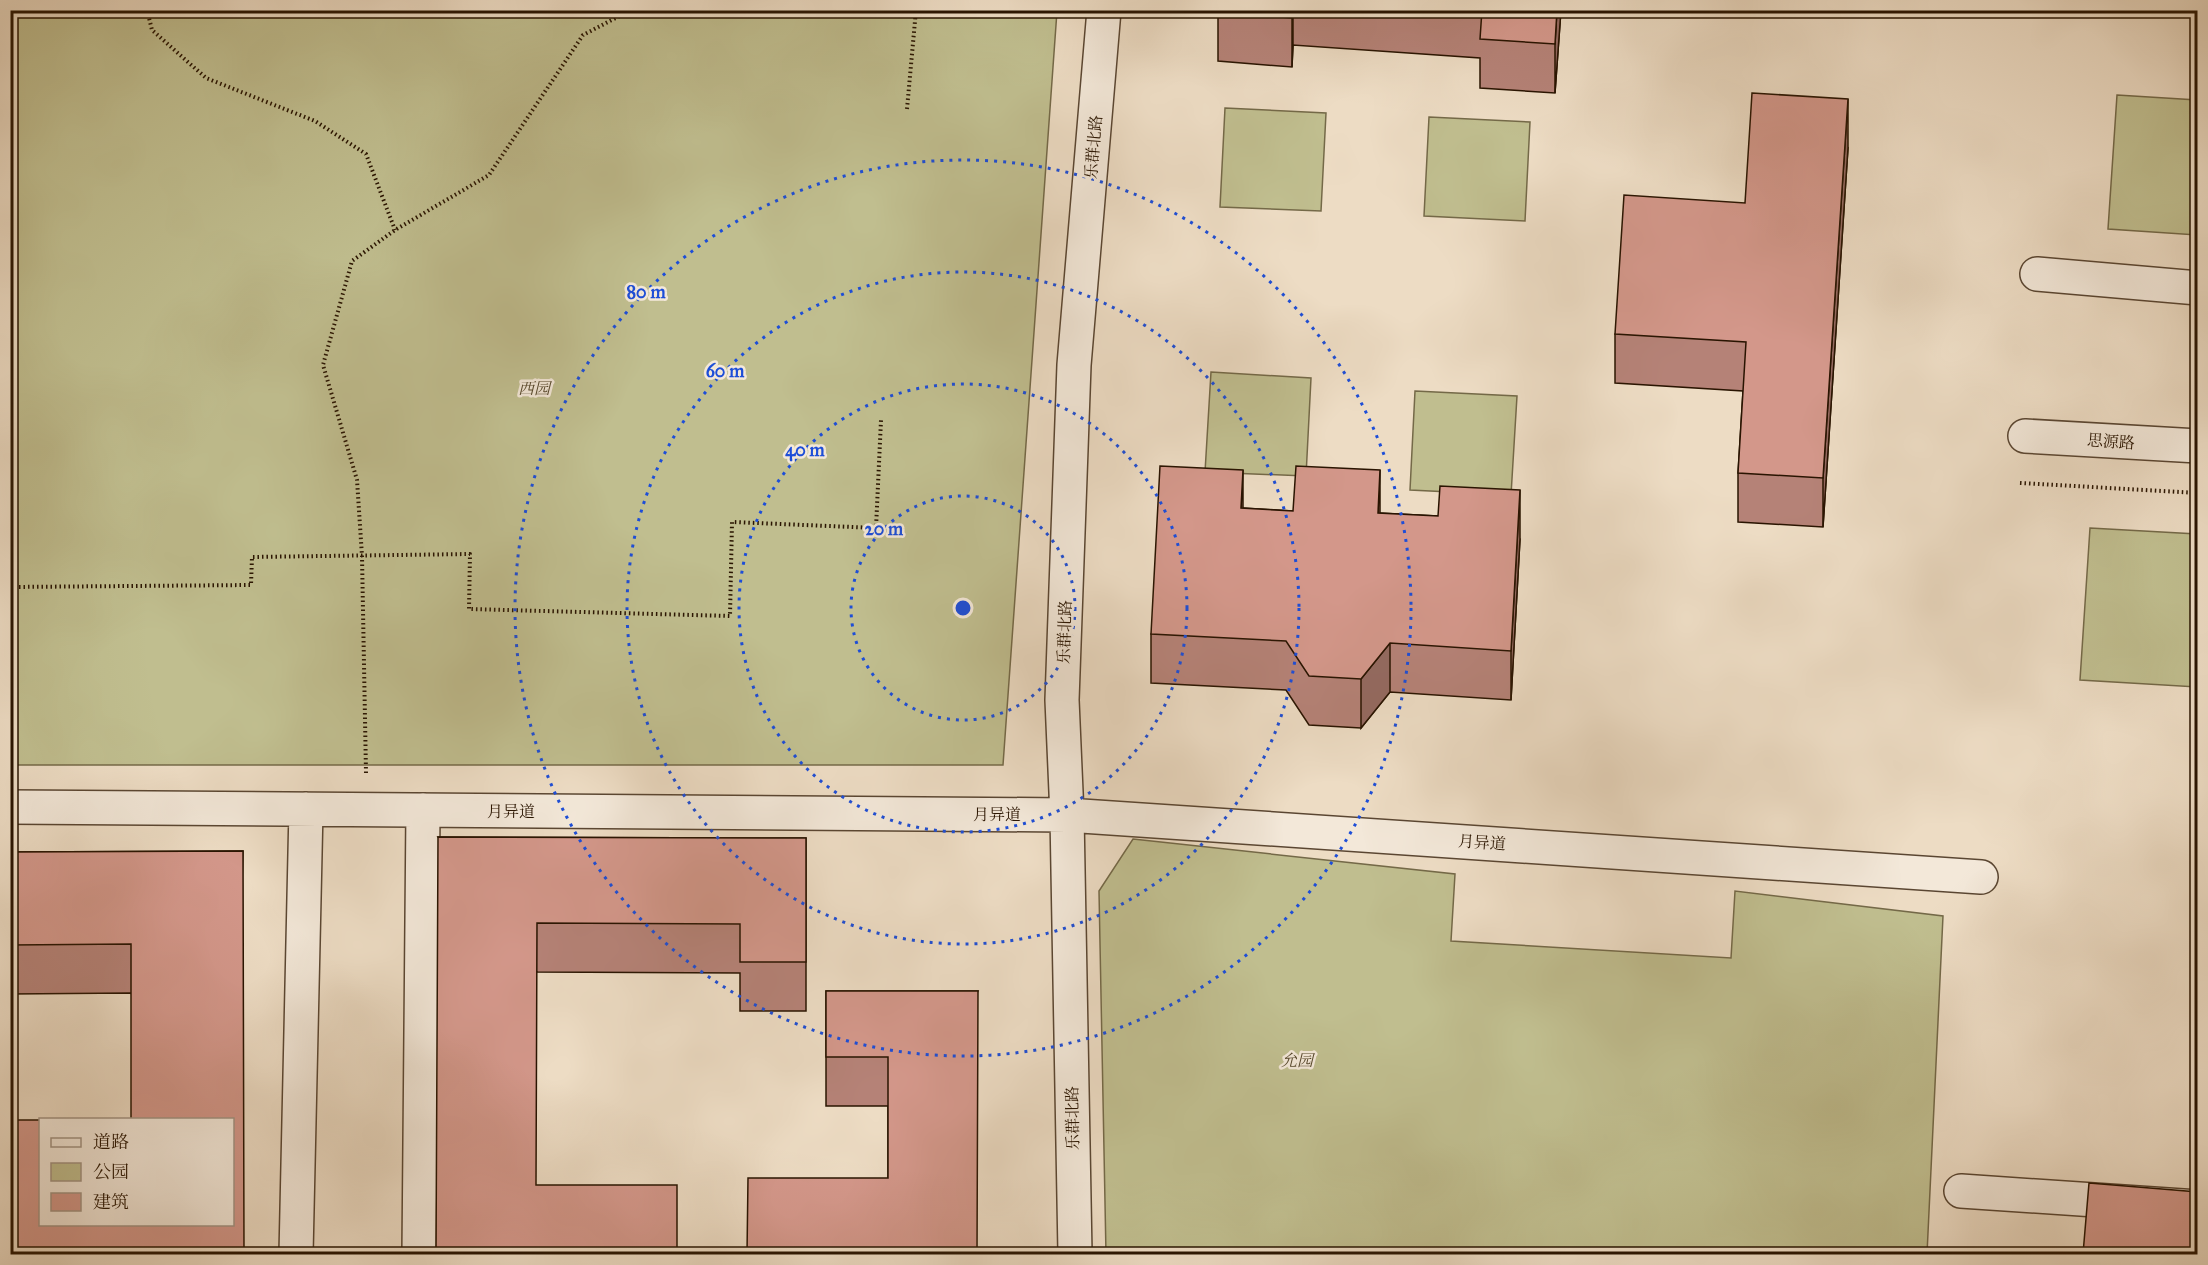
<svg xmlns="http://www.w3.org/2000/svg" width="2208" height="1265" viewBox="0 0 2208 1265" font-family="'IM FELL Great Primer','Noto Serif SC',serif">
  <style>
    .green { fill: #c0be8f; stroke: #746948; stroke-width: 1.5 }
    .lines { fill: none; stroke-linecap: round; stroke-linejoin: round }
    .minor-casing { stroke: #5a4632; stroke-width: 36 }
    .path { stroke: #291401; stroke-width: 4; stroke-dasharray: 1.5 3; stroke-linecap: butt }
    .minor { stroke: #f3e8d9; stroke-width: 33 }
    .wall { fill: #b58277; stroke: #291401; stroke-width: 1.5 }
    .shaded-wall { fill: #946a61; stroke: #291401; stroke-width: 1.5 }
    .building { fill: #d3978a; stroke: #291401; stroke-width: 1.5 }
    .ring { fill: none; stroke: #1d4ed8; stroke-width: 3; stroke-dasharray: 3 6 }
    .labels { text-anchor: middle; stroke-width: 5; stroke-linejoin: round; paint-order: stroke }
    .street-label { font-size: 16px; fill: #291401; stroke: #f3e8d9 }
    .park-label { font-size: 16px; font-style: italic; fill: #56472c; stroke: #f3e8d9 }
    .centre { fill: #1d4ed8; stroke: #f3e8d9; stroke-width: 3 }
    .ring-label { font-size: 18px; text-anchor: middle; font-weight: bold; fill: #1d4ed8; stroke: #f3e8d9; stroke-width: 5; stroke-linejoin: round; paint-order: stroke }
  </style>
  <rect width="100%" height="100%" fill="#eddcc4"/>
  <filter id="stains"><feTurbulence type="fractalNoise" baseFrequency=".00333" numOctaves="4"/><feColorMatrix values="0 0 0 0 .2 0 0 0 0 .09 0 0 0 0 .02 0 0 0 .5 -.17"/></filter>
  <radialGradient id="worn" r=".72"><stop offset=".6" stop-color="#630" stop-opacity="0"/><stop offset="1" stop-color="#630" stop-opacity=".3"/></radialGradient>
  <path class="green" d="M10 11H1057L1003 765H11Z
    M2117 95 2197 100V235L2108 229Z
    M1225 108 1326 113 1321 211 1220 207Z
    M1429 117 1530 122 1525 221 1424 216Z
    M1211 372 1311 378 1306 476 1205 472Z
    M1415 391 1517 396 1511 495 1410 490Z
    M2090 528 2197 534V687L2080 680Z
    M1133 839 1455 874 1451 941 1731 958 1735 891 1943 916 1927 1254H1106L1099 891Z"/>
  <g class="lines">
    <defs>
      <path id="minor" d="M2037 274 2198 288
        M2025 436 2198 446
        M10 807 1067 815 1981 877
        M1961 1191 2198 1207
        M296 1254 306 809
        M419 1254 423 810
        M1075 1254 1067 815 1062 700 1074 365 1104 10"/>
    </defs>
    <use href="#minor" class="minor-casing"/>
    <path class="path" d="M147 10 152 30 206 78 315 121 366 154 395 230
      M907 109 916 10
      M2020 483 2198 493
      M10 587 251 585 252 557 470 554 469 609 730 616 732 522 876 528 881 420
      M366 773 362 556 357 480 323 365 352 261 395 230 489 175 583 35 631 10"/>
    <use href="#minor" class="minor"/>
  </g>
  <path class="wall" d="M1218 10H1561L1555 93 1480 88V58L1293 45 1292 67 1218 61Z
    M1848 148 1823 527 1738 522V473L1743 391 1615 383V334L1745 203Z
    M1243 508 1293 511 1380 513 1438 516 1520 539 1511 700 1390 692 1361 728 1309 725 1286 690 1151 683V634Z
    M438 837 806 838V1011H740V973L537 972Z
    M243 851 232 1224 131 993 10 994V852Z
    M826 991H978L888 1178V1106H826Z"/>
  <path class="shaded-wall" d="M1292 10H1293V45L1292 67Z
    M1557 10H1561L1555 93V44Z
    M1848 99V148L1823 527V478Z
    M1243 470V519L1241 508Z
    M1380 470V519L1378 513Z
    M1520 490V539L1511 700V651Z
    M1390 643V692L1361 728V679Z"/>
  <path class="building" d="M1218 10H1292V18L1218 12Z
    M1482 10H1557L1555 44 1480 39Z
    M1752 93 1848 99 1823 478 1738 473 1746 342 1615 334 1624 195 1745 203Z
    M1160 466 1243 470 1241 508 1293 511 1296 466 1380 470 1378 513 1438 516 1440 486 1520 490 1511 651 1390 643 1361 679 1309 676 1286 641 1151 634Z
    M438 837 806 838V962H740V924L537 923 536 1185H677V1254H436Z
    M243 851 244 1254H10V1120H40V1224H232V1119H131V944L10 945V852Z
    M826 991H978L977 1254H747L748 1178H888V1057H826Z
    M2089 1183 2198 1192V1254H2083Z"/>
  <g class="ring">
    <circle cx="963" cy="608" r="112"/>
    <circle cx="963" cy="608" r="224"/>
    <circle cx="963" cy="608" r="336"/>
    <circle cx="963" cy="608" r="448"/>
  </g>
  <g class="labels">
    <g class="street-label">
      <text transform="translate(1093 147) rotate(-85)" y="6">乐群北路</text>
      <text transform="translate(2111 441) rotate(4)" y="6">思源路</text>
      <text transform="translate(1064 632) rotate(-88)" y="6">乐群北路</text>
      <text x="511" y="817">月异道</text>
      <text x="997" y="820">月异道</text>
      <text transform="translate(1482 842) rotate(4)" y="6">月异道</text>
      <text transform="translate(1072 1118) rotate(-91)" y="6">乐群北路</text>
    </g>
    <g class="park-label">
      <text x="534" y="394">西园</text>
      <text x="1297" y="1066">允园</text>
    </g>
  </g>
  <circle cx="963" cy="608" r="9" class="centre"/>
  <g class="ring-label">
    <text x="646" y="298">80 m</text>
    <text x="725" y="377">60 m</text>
    <text x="805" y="456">40 m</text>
    <text x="884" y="535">20 m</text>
  </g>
  <rect width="2208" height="1265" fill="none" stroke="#eddcc4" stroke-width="36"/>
  <rect x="12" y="12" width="2184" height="1241" fill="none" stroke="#291401" stroke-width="3"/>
  <rect x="18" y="18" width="2172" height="1229" fill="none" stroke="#291401" stroke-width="1.5"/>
  <rect x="39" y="1118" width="195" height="108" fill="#f3e8d9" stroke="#a29383" stroke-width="1.5"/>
  <rect x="51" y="1138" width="30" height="9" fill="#f3e8d9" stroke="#a29383" stroke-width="1.5"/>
  <text x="93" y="1148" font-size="18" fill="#291401">道路</text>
  <rect x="51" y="1163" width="30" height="18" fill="#c0be8f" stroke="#a29383" stroke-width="1.5"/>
  <text x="93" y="1178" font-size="18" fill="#291401">公园</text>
  <rect x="51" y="1193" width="30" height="18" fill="#d3978a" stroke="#a29383" stroke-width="1.5"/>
  <text x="93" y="1208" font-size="18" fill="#291401">建筑</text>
  <rect width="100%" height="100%" filter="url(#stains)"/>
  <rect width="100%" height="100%" fill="url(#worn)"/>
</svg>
